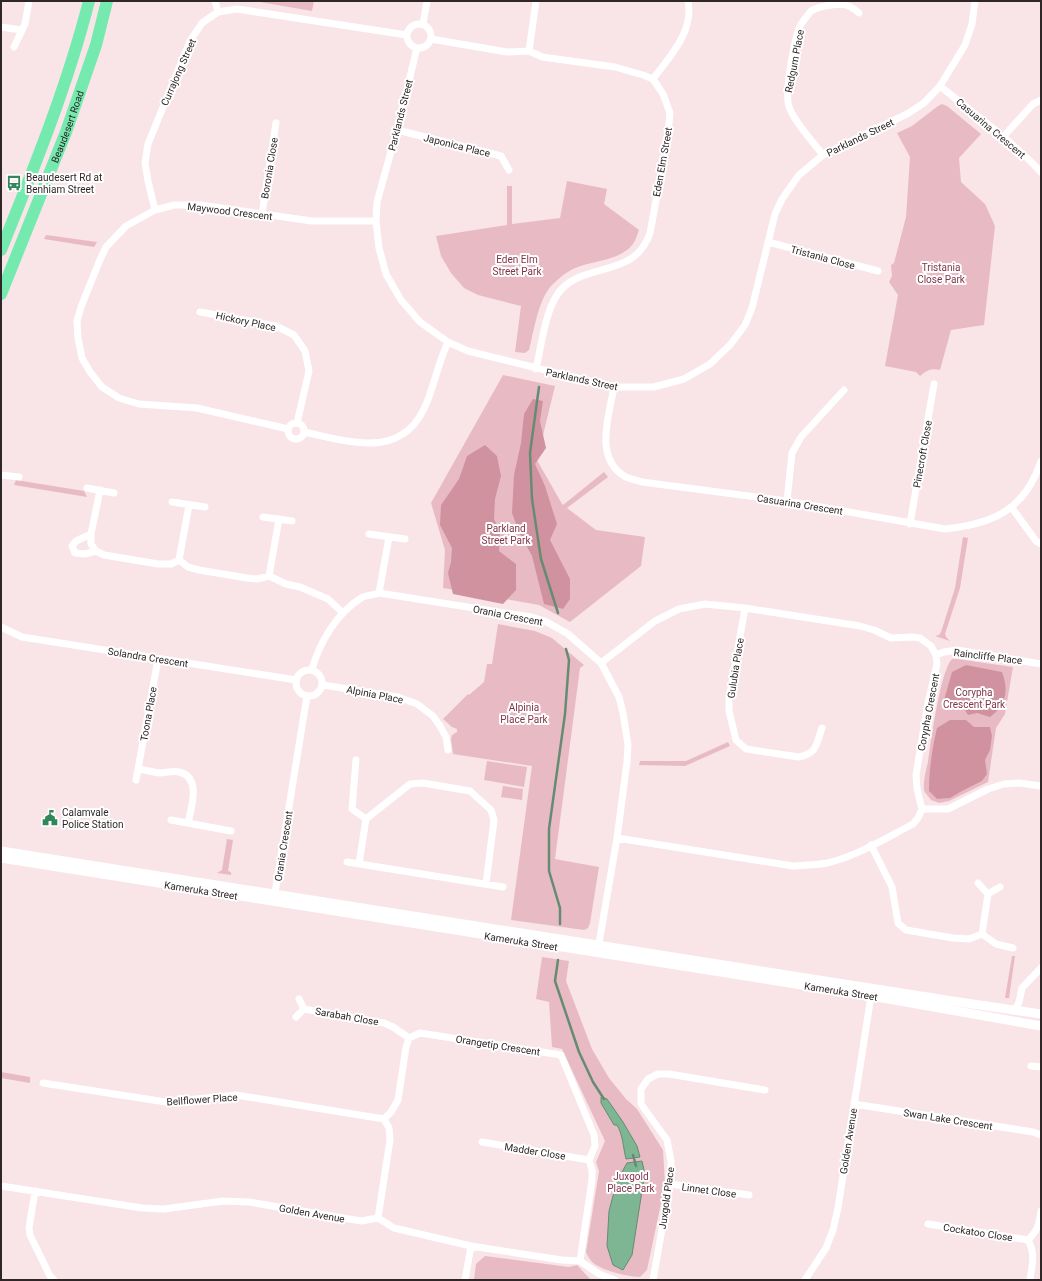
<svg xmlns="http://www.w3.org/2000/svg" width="1042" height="1281" viewBox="0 0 1042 1281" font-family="Roboto,sans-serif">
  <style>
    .green { fill: #e8bbc4 }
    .forest { fill: #d192a0 }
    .water { fill: #7eb694; stroke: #668b73 }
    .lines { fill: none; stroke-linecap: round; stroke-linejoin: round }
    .stream { stroke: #668b73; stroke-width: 2.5 }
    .minor { stroke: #fff; stroke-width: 7 }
    .tertiary { stroke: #fff; stroke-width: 9 }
    .trunk { stroke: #74eaae; stroke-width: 12 }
    .labels { text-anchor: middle; stroke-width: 4; stroke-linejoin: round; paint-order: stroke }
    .street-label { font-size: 10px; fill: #2e2627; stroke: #fff }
    .poi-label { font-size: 10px; fill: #2e2627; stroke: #fff; text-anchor: start }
    .park-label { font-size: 10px; fill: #803449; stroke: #fff }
  </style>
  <rect width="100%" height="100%" fill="#f9e4e8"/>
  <path class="green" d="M254 1H314L312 11Z
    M942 104 947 106 981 134 959 158 961 182 985 204 995 226 984 325 951 330 940 370C931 368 927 370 920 376L916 372 885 366 898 295 889 282 892 276 891 265 894 263 906 217 910 157 897 133 912 126 938 106Z
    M567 181 607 189 604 204 639 230C637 235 636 240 633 244 619 262 592 260 573 269 565 273 557 280 551 286 538 301 534 331 529 350L525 353 515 352 521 306 478 295 464 288 451 273 441 256 436 236 507 225V186H512V224L560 218Z
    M46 235 97 242 94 247 44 239Z
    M503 375 555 386 537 460 562 504 563 505 604 472 608 477 567 508 596 530 645 537 641 566 570 622 539 605 443 588 445 550 431 503Z
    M16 480 84 491 87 497 14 485Z
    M963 537 968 538 960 588 945 634 946 637 950 641 935 636 939 635 941 632 955 588Z
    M498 624 535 631 552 638 584 665 580 668 555 859 599 867 590 923 588 928 584 930 511 920 532 766 453 754 451 739 452 735 457 732V729L452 727 443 719 468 694 469 695 484 682 487 664H492Z
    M952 659H957L1013 667 1005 714 996 728 988 782 949 801 939 803 931 800C929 797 925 793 924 790 923 782 926 770 928 762 931 742 940 672 952 659Z
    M728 742 730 746 685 766 639 765 640 761H686Z
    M487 761 527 767 524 787 484 780Z
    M503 786 523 789 522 800 501 797Z
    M227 839 233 840 228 871 231 872V875L217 873 222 870Z
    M1012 956H1015L1009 998H1005Z
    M542 957 569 961 566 981 592 1049 609 1078 626 1099 637 1109 663 1150 665 1184 647 1270 640 1277C628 1277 606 1271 596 1265 591 1262 588 1257 586 1252L599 1171 596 1162 605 1141 562 1049 552 1047 549 1002 536 999Z
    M1 1072 30 1077V1083L1 1078Z
    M485 1256 569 1267 577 1265 591 1280H474L476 1264Z"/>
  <path class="forest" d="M533 399 543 401 540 421 546 448 535 464 545 486 557 524 550 540 570 579V599L563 609 544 604 532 556 519 532 512 513 514 475 521 443 524 414Z
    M485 445 497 456 501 476 495 499 494 519 500 532 499 551 516 564V590L503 604 453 594 448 573 451 562 452 548 440 525 441 505 459 479 467 456Z
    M966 665 1002 672C1009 691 1006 705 990 717L977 713 968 715 963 707 949 709 944 700 952 672Z
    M950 720H966L974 727H990L992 736 990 750 985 760 987 774 982 781 962 791 950 798 937 799 929 791C929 770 932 749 937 728Z"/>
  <path class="water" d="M601 1097 607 1099 623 1122 637 1146 640 1157 626 1159C623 1147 623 1135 617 1125H614L601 1103Z
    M642 1161 644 1170V1178L632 1255 623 1270 613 1265 607 1246 609 1211 617 1181 627 1163Z"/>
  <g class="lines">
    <path class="stream" d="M539 387 530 453 532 499 541 559 558 613
      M560 924V908L549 871V829L565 714 569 660 566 649
      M558 960 555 981 579 1052 593 1082 604 1099
      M633 1155 636 1166"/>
    <path class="minor" d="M215 1 218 12
      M407 36a12 12 0 1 1 24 0a12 12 0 1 1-24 0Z
      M423 24 427 1
      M1 27 21 30
      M431 39 507 52 529 51 542 57 615 67 643 75 653 79 663 94 670 113 668 135 650 233C634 281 580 260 557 295 545 313 541 347 536 369
      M14 47 25 24 29 1
      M417 48 397 130 377 202 376 221 379 248 386 274 401 300 420 322 448 342 468 351 614 387H654L684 379 710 364 730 345 745 325 752 308 775 214 782 199 799 175 823 155 907 114 924 103 940 86 965 45 972 24 975 1
      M529 51 536 1
      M653 79C670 56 694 32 688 1
      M940 86C974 114 1011 140 1041 172
      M397 130 501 156 509 170
      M1003 137 1033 104 1041 100
      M823 155C814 143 789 116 788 102 786 88 794 39 800 26 802 22 808 15 811 11 817 7 824 6 831 5 844 3 850 5 859 13
      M155 210 148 181 145 163 148 144 190 41 202 23 218 12 237 9 407 35
      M262 214 276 123
      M768 242 878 271
      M200 312 276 326 294 335 305 351 309 371 297 423
      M614 387C609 416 594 457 624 476 629 479 636 480 642 482L787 501 945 529C993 524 1025 510 1041 461
      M288 431a8 8 0 1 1 16 0a8 8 0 1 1-16 0Z
      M288 429 197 408 139 404 119 398 102 387 90 372 82 358 78 338 77 321 81 307 99 262 106 247 126 226 155 210 174 205H200L312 221H376
      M304 432C351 442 404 461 427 402 435 382 439 361 448 342
      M1 475 19 477
      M87 488 114 493
      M100 490 91 534V544L96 551 104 555 158 564H171L179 560 188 567 199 570 247 578 257 579 269 576 286 584 300 587 328 599 343 613
      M787 501 792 453 801 437 844 390
      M172 502 205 507
      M1012 508 1036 541 1041 544
      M263 517 292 521
      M910 524 934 384
      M91 534 76 541 72 546 75 553 85 554 96 551
      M369 534 405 539
      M179 560 189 505
      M269 576 279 519
      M379 593 389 537
      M745 608 729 699V711L736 740 746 749 799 757C818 753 816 744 822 728
      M1 627 22 637 296 680
      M936 655 944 652 957 650 1041 664
      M158 659 138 769C145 770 153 772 160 773 166 773 173 770 179 772 202 777 191 808 188 823
      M601 663 655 621 679 609 705 604 745 608 860 626 874 630 891 638 913 637 920 638 931 646 936 655 937 664 928 703 916 775 917 789 922 809 918 818 913 824C886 838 857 856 827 863 816 865 804 865 793 866L617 838
      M312 669C320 642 336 614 361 598 366 595 374 595 379 593L531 617 545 621 568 634 601 663 619 697 623 713 628 745 627 762 617 838 598 949
      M296 683a13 13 0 1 1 26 0a13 13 0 1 1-26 0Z
      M323 685 398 697 417 704 433 716 440 726 446 737 448 750
      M356 760 352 809 366 819
      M136 780 138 769
      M922 809H948L988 789 1004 784 1019 783 1041 786
      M171 820 231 831
      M871 845 892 887 898 923 906 930 953 938 969 939 982 934 996 944 1013 948
      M347 862 503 887
      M359 864 366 819 410 784 423 783 470 791 491 810 494 820 486 884
      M978 883 988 894 982 934
      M988 894 1000 887
      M274 899 307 696
      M304 1009 384 1023 393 1027 409 1038
      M1015 1010 1019 1002 1022 988 1041 968
      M296 1017 304 1009 299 999
      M1031 1066 1041 1067
      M43 1083 166 1102 236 1095 384 1119
      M854 1104 1033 1132 1041 1135
      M482 1142 589 1160
      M670 1184 749 1195
      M1 1186 142 1208 164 1209 223 1201 249 1202 361 1221 378 1218 394 1228 471 1246 562 1260 580 1261 599 1274 615 1280
      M35 1191 29 1228 30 1235 50 1276 54 1280
      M378 1218 390 1140 389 1128 384 1119 391 1112 398 1100 406 1047 409 1038 420 1033 561 1055 594 1135 595 1146 589 1160 592 1170V1180L580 1261
      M928 1224 1028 1240
      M465 1280 471 1246
      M653 1280 670 1184 671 1161 667 1140 641 1104V1089L648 1079 658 1074H669L765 1090
      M805 1280 826 1248 833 1230 838 1208 871 996
      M1030 1280C1032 1264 1036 1255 1028 1240 1038 1230 1039 1225 1041 1211"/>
    <path class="tertiary" d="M1 851 959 1002 1041 1014
      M1 858 871 996 1041 1026"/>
    <g class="trunk">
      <path d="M1 250C34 168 67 87 89 1"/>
      <path id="s1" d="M1 294 66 132 96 45 107 1"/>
    </g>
  </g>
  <defs>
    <symbol id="bus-bare" viewBox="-9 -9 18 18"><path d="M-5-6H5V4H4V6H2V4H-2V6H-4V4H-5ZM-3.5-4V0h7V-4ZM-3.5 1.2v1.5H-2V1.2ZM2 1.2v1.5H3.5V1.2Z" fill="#31865a" stroke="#fff" stroke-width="2.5" paint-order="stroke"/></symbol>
    <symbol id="civic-bare" viewBox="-9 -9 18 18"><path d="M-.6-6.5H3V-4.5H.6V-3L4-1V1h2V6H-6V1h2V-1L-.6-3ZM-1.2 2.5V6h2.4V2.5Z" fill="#31865a" stroke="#fff" stroke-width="2.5" paint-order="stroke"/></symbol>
  </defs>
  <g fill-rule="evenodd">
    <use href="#bus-bare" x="3" y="172" width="22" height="22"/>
    <use href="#civic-bare" x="39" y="807" width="22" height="22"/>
  </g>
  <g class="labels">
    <g class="street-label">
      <text transform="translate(794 61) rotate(-79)" y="4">Redgum Place</text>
      <text transform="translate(178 72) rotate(-66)" y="4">Currajong Street</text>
      <text transform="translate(400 115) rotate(-76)" y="4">Parklands Street</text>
      <text dy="4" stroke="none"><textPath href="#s1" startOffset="180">Beaudesert Road</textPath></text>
      <text transform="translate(991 128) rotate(40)" y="4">Casuarina Crescent</text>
      <text transform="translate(860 137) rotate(-26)" y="4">Parklands Street</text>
      <text transform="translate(457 145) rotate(14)" y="4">Japonica Place</text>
      <text transform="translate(662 162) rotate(-80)" y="4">Eden Elm Street</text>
      <text transform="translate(269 168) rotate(-81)" y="4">Boronia Close</text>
      <text transform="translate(230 211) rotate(7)" y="4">Maywood Crescent</text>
      <text transform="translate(823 257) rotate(15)" y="4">Tristania Close</text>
      <text transform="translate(246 321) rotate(12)" y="4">Hickory Place</text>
      <text transform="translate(582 379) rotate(12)" y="4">Parklands Street</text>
      <text transform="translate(922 454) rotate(-80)" y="4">Pinecroft Close</text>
      <text transform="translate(800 504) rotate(9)" y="4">Casuarina Crescent</text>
      <text transform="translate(508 615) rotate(11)" y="4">Orania Crescent</text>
      <text transform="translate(988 656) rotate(7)" y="4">Raincliffe Place</text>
      <text transform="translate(148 657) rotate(9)" y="4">Solandra Crescent</text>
      <text transform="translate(735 668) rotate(-81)" y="4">Gulubia Place</text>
      <text transform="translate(375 694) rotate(11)" y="4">Alpinia Place</text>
      <text transform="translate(928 712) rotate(-79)" y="4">Corypha Crescent</text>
      <text transform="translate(148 714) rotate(-80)" y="4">Toona Place</text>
      <text transform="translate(283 846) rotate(-81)" y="4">Orania Crescent</text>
      <text transform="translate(201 890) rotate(9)" y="4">Kameruka Street</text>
      <text transform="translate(521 941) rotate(9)" y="4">Kameruka Street</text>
      <text transform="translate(841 991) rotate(9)" y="4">Kameruka Street</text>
      <text transform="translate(347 1016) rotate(10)" y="4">Sarabah Close</text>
      <text transform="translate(498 1045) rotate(9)" y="4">Orangetip Crescent</text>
      <text transform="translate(202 1099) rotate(-4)" y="4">Bellflower Place</text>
      <text transform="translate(948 1119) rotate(9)" y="4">Swan Lake Crescent</text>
      <text transform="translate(848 1141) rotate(-81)" y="4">Golden Avenue</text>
      <text transform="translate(535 1151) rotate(9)" y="4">Madder Close</text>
      <text transform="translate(709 1190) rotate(8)" y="4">Linnet Close</text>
      <text transform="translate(666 1198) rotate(-82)" y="4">Juxgold Place</text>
      <text transform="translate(312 1213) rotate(10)" y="4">Golden Avenue</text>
      <text transform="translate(978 1232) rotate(9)" y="4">Cockatoo Close</text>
    </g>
    <g class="poi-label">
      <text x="26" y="181">Beaudesert Rd at<tspan x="26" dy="12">Benhiam Street</tspan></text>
      <text x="62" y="816">Calamvale<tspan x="62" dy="12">Police Station</tspan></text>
    </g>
    <g class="park-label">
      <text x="517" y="263">Eden Elm<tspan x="517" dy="12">Street Park</tspan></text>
      <text x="941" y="271">Tristania<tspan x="941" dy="12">Close Park</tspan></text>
      <text x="506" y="532">Parkland<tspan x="506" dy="12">Street Park</tspan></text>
      <text x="974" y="696">Corypha<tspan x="974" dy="12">Crescent Park</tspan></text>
      <text x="524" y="711">Alpinia<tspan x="524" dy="12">Place Park</tspan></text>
      <text x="631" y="1180">Juxgold<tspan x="631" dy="12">Place Park</tspan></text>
    </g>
  </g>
  <rect width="1042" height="1281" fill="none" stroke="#2e2627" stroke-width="4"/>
</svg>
